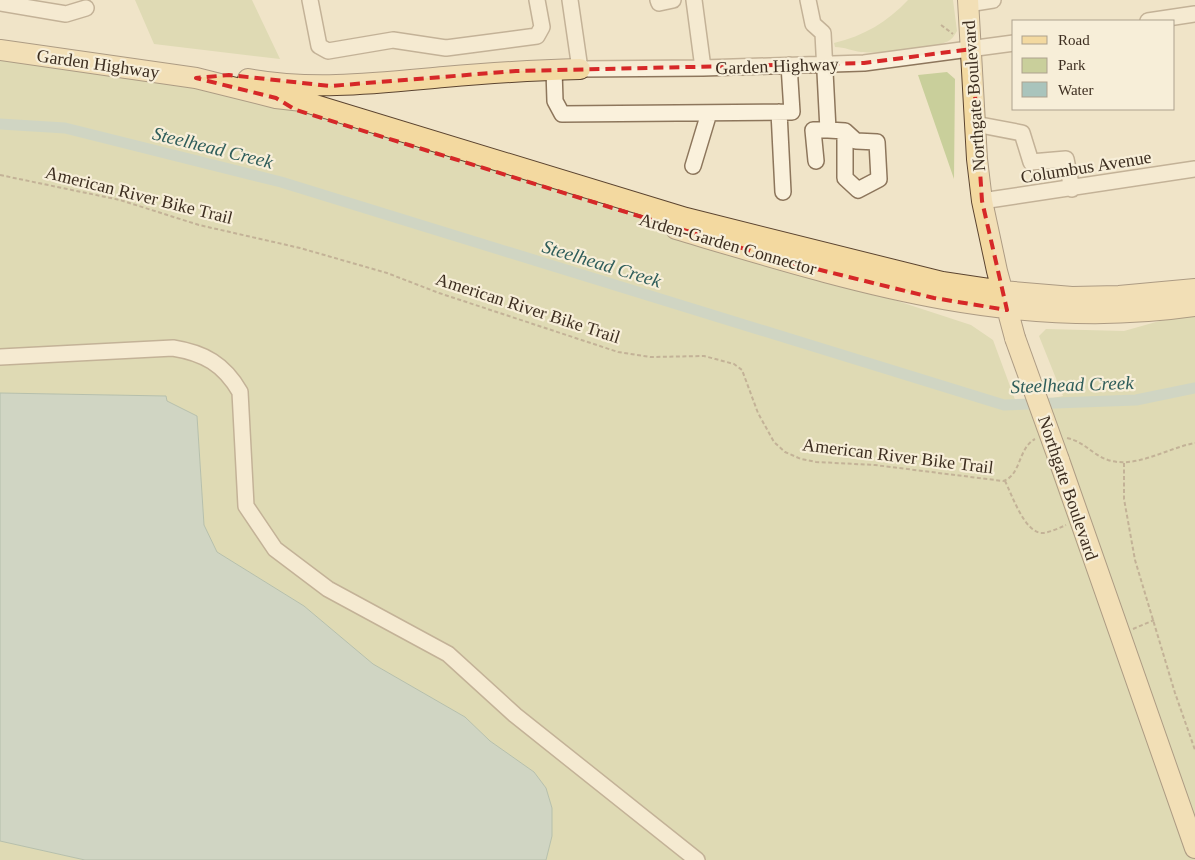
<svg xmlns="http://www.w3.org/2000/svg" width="1195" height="860" viewBox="0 0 1195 860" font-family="'Times New Roman',serif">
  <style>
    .green { fill: #c9cf9b }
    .water { fill: #a9c4bc; stroke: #6f938a }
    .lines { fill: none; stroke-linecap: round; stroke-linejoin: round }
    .canal { stroke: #a9c4bc; stroke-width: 11 }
    .minor-casing { stroke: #8d765c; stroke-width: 18 }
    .major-casing { stroke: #5b4430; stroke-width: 22 }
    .path { stroke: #8d765c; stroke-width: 2; stroke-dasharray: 4 2.5; stroke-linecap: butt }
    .minor { stroke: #faf1dc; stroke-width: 15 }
    .major { stroke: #f3d9a0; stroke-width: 20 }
    .major-bridge-casing { stroke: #5b4430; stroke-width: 22; stroke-linecap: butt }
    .major-bridge { stroke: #f3d9a0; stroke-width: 20 }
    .marked { fill: none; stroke: #d62828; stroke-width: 4; stroke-dasharray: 10 6; stroke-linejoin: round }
    .labels { text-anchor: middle; stroke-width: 4.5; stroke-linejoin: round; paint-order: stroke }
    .street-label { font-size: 18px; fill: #3d2e20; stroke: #f7eed8 }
    .water-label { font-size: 19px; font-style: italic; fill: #2f5d5a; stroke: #f7eed8 }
  </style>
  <rect width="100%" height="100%" fill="#f0e4c8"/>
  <path class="green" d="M135 0H252L280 59 154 44Z
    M908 0H953L957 31C955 34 953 38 950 40 937 49 878 54 861 52 852 51 845 47 835 47L834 43C864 36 887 22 908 0Z
    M0 52 247 89 971 325 993 340 1017 405 1063 396 1039 336 1046 329 1124 331 1195 311V860H546L552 836V808L546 788 534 772 490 741 465 717 373 664 304 606 217 552 204 525 197 416 167 401 165 396 0 393Z
    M947 72 955 79 954 179 918 75Z
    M0 841 5 842 85 860H0Z"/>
  <path class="water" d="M0 393 166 396 167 401 197 416 204 525 217 552 304 606 373 664 465 717 490 741 534 772 546 788 552 808V836L546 860H85L0 841Z"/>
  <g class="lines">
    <path class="canal" d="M0 124 65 128 281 182 1004 405 1136 400 1195 388"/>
    <defs>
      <path id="minor" d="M310 0 319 46 328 51 393 40 446 48 537 36 542 27 537 0
        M570 0 580 69 703 68 864 63 1014 43
        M658 0 659 3 673 0
        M694 0 703 68
        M808 0 813 24 823 33 828 130H813L816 161
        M0 3 66 14 86 8
        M968 4 993 0
        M1148 21 1195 14
        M554 70 555 101 562 114 792 112 789 65
        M779 112 783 192
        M975 124 1022 133 1031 162 1066 159 1072 189
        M828 130 845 131 856 141 877 142 879 179 858 190 845 178V131
        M693 166 709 113
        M982 201 1195 169
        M0 357 173 348C204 353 224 364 240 392L246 506 275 549 328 589 448 654 515 715 697 860"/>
      <path id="major" d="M968 0 977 159 982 201 997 271 1015 338
        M0 50 196 78 276 98 302 101 686 218 942 282 1002 291 1072 297 1119 296 1195 289
        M248 79C313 91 378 83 444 77 490 73 535 70 580 69
        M676 229C849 280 1012 333 1195 306
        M1059 460 1195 848"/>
    </defs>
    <use href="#minor" class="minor-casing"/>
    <use href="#major" class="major-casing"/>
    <path class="path" d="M941 25 953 34
      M0 175 120 200 199 225 300 248 387 273 439 293 618 352 650 357 704 356 734 364 742 370 758 413 774 442 785 452 801 459 816 462 875 465 1003 481C1021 476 1018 448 1035 439
      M1067 438C1085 442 1091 454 1108 460 1136 469 1167 448 1195 443
      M1124 463V499L1135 560 1175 693 1195 750
      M1005 481C1012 495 1025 534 1043 533 1051 532 1059 528 1066 525
      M1133 629 1154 620"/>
    <use href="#minor" class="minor"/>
    <use href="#major" class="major"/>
    <defs>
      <path id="major-bridge" d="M1015 338 1059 460"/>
    </defs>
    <use href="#major-bridge" class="major-bridge-casing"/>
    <use href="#major-bridge" class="major-bridge"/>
  </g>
  <path d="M0 0H1195V860H0ZM972 49 982 201 1007 310 934 298 784 261 296 110 276 98 196 78 229 75 330 86 516 71 864 63Z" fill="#f0e4c8" fill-opacity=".55" fill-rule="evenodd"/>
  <path class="marked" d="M972 49 982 201 1007 310 934 298 784 261 296 110 276 98 196 78 229 75 330 86 516 71 864 63Z"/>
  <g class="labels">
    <g class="street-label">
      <text transform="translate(98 64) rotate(8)" y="6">Garden Highway</text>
      <text transform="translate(777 66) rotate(-2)" y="6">Garden Highway</text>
      <text transform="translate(974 96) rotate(-94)" y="6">Northgate Boulevard</text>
      <text transform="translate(1086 167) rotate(-9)" y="6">Columbus Avenue</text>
      <text transform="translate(139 195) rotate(14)" y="6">American River Bike Trail</text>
      <text transform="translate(728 244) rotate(16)" y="6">Arden-Garden Connector</text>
      <text transform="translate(528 308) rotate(18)" y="6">American River Bike Trail</text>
      <text transform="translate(898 456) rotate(7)" y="6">American River Bike Trail</text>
      <text transform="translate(1068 488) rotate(71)" y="6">Northgate Boulevard</text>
    </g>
    <g class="water-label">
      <text transform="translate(213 147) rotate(14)" y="7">Steelhead Creek</text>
      <text transform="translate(602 263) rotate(17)" y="7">Steelhead Creek</text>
      <text transform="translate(1072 384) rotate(-2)" y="7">Steelhead Creek</text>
    </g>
  </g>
  <rect x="1012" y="20" width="162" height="90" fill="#f7eed8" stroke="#ada18e"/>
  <rect x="1022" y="36" width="25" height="8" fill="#f3d9a0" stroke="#ada18e"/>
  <text x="1058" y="45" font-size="15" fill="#3d2e20">Road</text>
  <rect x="1022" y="58" width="25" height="15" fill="#c9cf9b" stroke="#ada18e"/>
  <text x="1058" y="70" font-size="15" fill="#3d2e20">Park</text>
  <rect x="1022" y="82" width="25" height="15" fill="#a9c4bc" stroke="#ada18e"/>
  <text x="1058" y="95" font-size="15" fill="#3d2e20">Water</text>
</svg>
